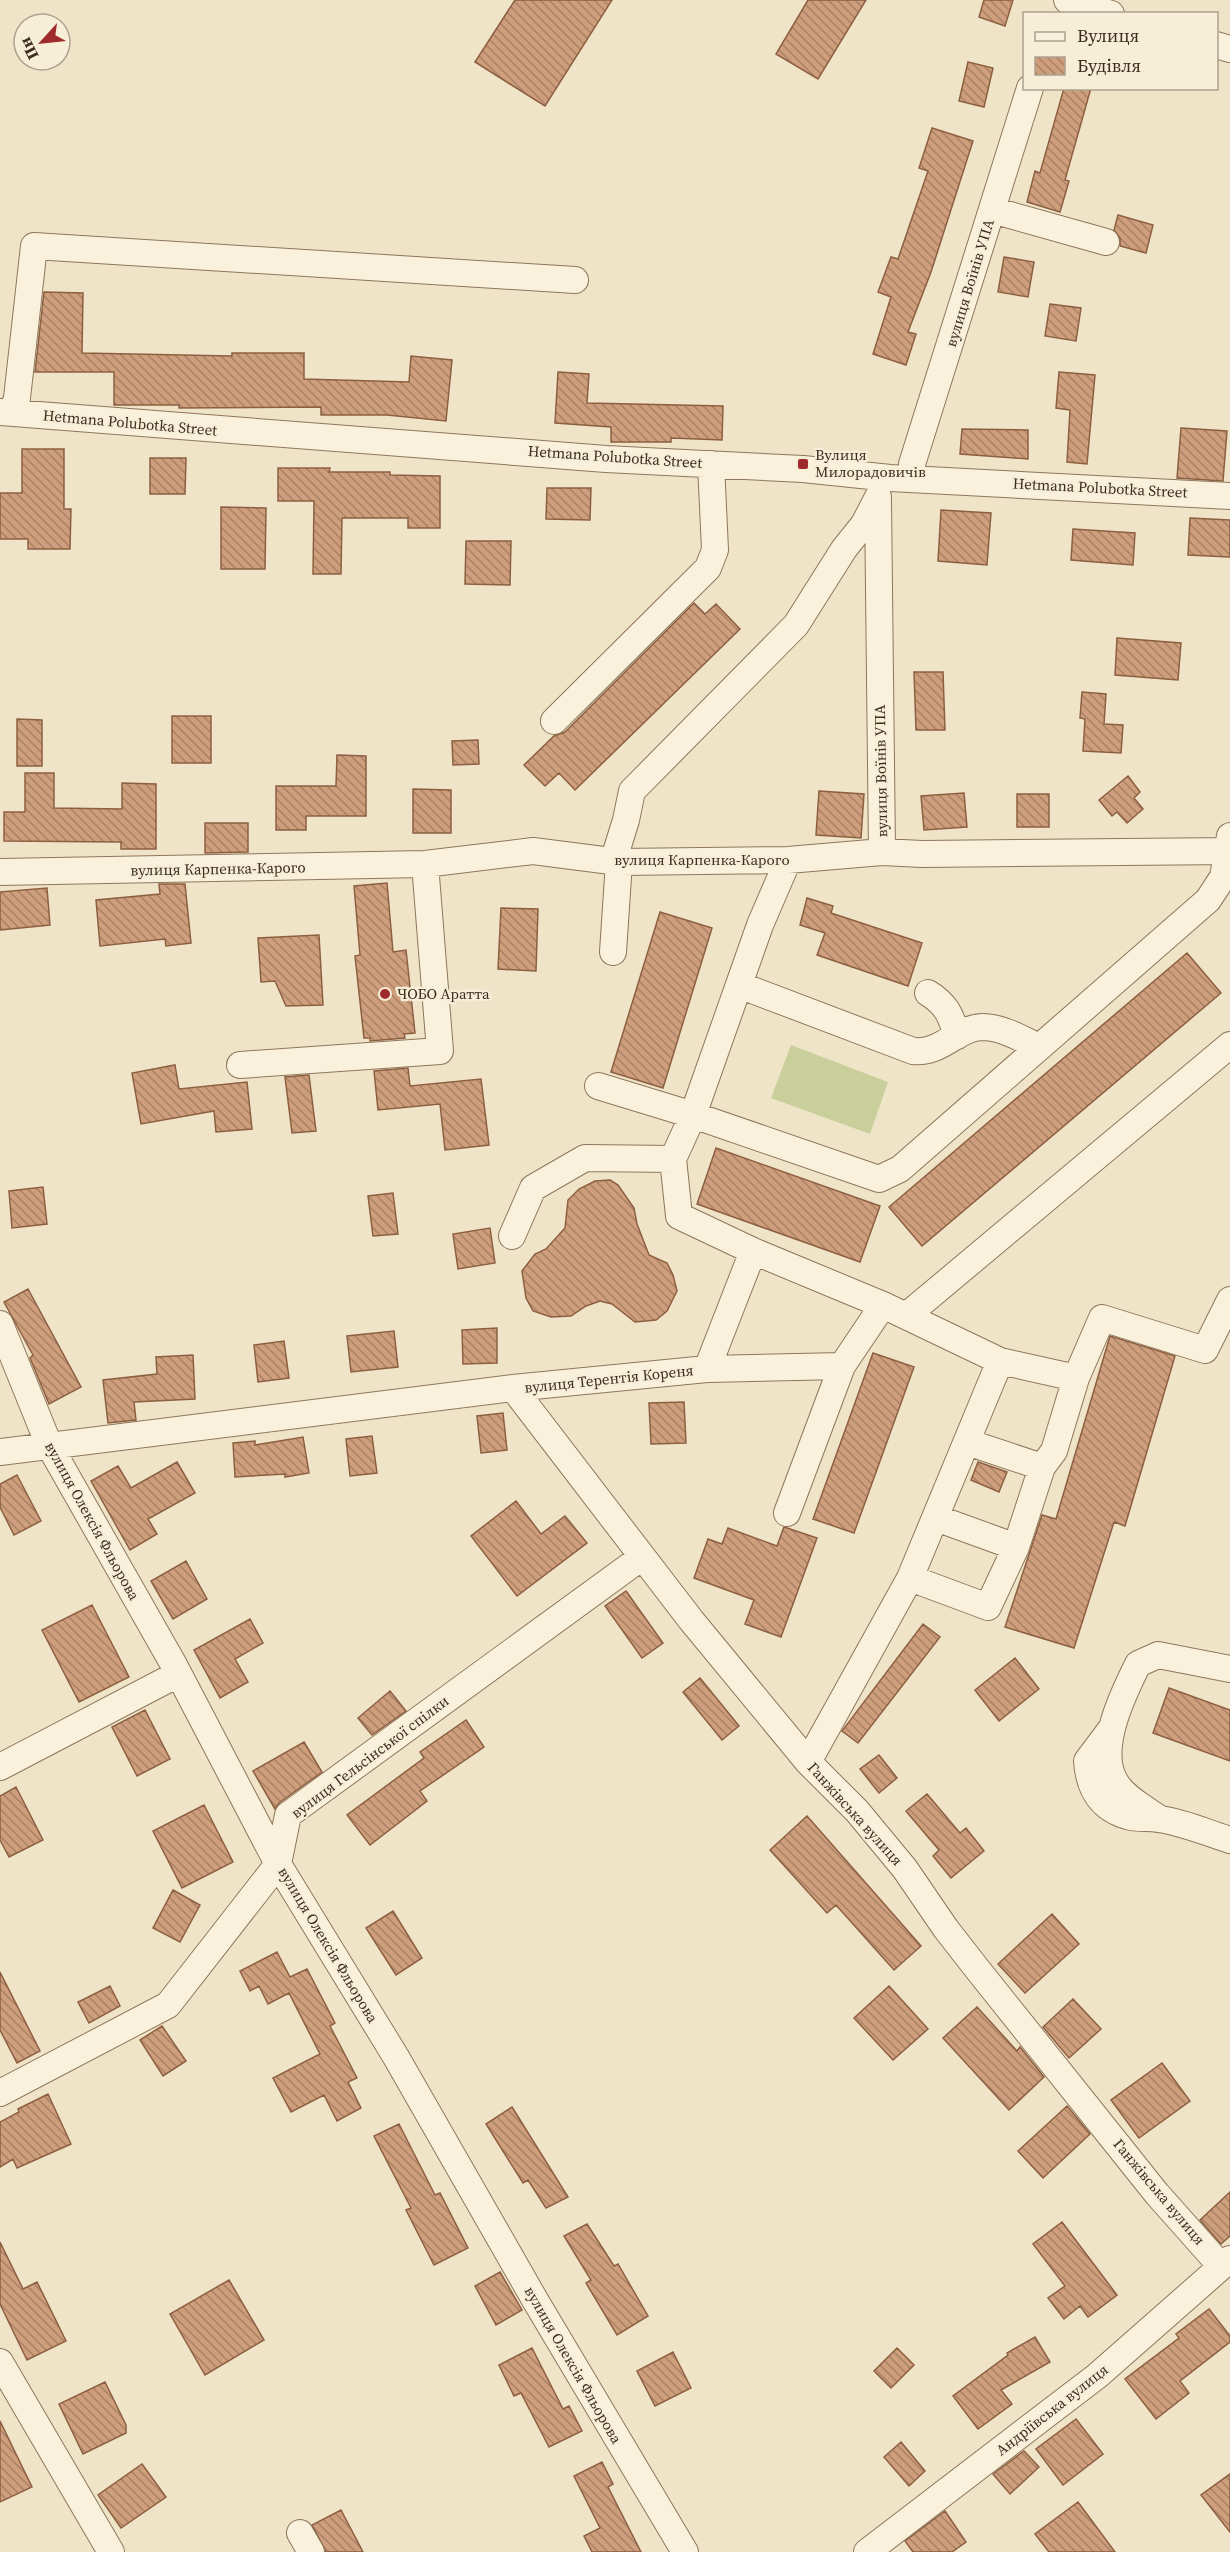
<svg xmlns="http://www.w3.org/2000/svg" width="1230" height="2552" viewBox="0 0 1230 2552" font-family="'Source Serif 4',serif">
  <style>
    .grass { fill: #c9cf9b }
    .building { fill: url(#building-back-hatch); stroke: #8d5f41; stroke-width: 1.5 }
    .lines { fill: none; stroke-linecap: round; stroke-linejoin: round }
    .minor-casing { stroke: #8d765c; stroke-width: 28 }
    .minor { stroke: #faf1dc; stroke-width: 26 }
    .poi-dot { fill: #9e2a2b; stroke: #f7eed8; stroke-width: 2 }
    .labels { text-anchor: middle; stroke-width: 4.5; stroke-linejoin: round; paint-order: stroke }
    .street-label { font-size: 15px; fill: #3d2e20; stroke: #f7eed8 }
    .poi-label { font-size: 15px; fill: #3d2e20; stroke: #f7eed8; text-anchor: start }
  </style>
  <defs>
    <pattern id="building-back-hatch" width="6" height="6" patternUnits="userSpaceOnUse" patternTransform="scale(1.5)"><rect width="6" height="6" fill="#cf9f7d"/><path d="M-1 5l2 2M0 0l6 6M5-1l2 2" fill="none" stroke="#a98266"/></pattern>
  </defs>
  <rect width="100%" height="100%" fill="#f0e4c8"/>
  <path class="grass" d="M791 1045 888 1082 870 1134 771 1098Z"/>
  <path class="building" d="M515 0H612L545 106 475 62Z
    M808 0H866L818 79 776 54Z
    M984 0H1013L1005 26 979 17Z
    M968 62 993 68 984 107 959 101Z
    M1064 88H1091L1065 180 1069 181 1060 212 1027 202 1035 171 1040 173Z
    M932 128 973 141 931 272 908 332 916 334 906 365 873 354 891 297 878 292 891 257 898 259 928 171 919 168Z
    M1118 215 1153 225 1146 253 1120 246V238L1114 230Z
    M1004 257 1034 262 1028 297 998 292Z
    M44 292 83 293 82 353 232 356V353H304V379L409 382 411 356 452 360 446 421 387 415H321V407L179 408V405H114V372H35Z
    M1050 304 1081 308 1076 341 1045 336Z
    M558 372 589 374 587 403 723 406 722 440 671 438V442H611V427L555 423Z
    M1059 372 1095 375 1087 464 1067 462 1070 410 1056 408Z
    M1181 428 1227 431 1223 481 1177 478Z
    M962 429 1028 430V459L960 454Z
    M22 449H64V509H71L70 549H28V539H0V493H22Z
    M150 458H186L185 494H150Z
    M278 468H330L329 472H390V475L440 476V528H408V518H342L341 574H313L314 501H278Z
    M547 488H591L590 520 546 519Z
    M221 507 266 508 265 569H221Z
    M941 510 991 513 987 565 938 561Z
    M1190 518 1230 520V557L1188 555Z
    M1073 529 1135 533 1133 565 1071 560Z
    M466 541H511L510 585 465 584Z
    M694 603 705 614 716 604 740 629 575 790 559 773 545 786 524 765 554 736 565 732Z
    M1117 638 1181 643 1178 680 1115 675Z
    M914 672H943L945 730H916Z
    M1082 692 1106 694 1104 724 1123 725 1121 753 1083 751 1085 719 1080 718Z
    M172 716H211V763H172Z
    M17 719 42 720V766H17Z
    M478 740 479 764 453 765 452 741Z
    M337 755 366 756V816H306V830H276V786H336Z
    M25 773H54V808L122 809V783L156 784V849H121V842L4 841V812H25Z
    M1128 776 1140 792 1134 798 1143 809 1127 823 1117 812 1112 816 1099 800Z
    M413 789 451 790V833H413Z
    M819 791 864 794 861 838 816 835Z
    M964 793 967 827 924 830 921 796Z
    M1017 794H1049V827H1017Z
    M205 823H248V852L205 853Z
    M387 883 393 952 406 950 415 1033 404 1034 405 1038 370 1041V1038H364L355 956 360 955 354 886Z
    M159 884H185L191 943 166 946 165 939 100 946 96 900 160 894Z
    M47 888 50 925 0 930V892Z
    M807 898 833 906 831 913 922 943 908 986 817 955 825 933 800 925Z
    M501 908 538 909 536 971 498 969Z
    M660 912 712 928 663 1088 611 1072Z
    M319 935 323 1005 286 1006 275 981 261 982 258 938Z
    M1187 953 1221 993 922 1246 889 1207Z
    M175 1065 179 1089 247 1082 252 1129 216 1132 214 1111 141 1124 132 1073Z
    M408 1068 410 1086 481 1079 489 1145 445 1150 440 1104 378 1110 374 1071Z
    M309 1075 316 1131 292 1133 285 1077Z
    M716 1148 880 1206 860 1262 697 1204Z
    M610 1180 618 1185 634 1208 637 1224 649 1255 667 1263 673 1275 677 1291 667 1311 656 1320 635 1322 612 1304 600 1301 586 1306 571 1316 551 1317 533 1311 526 1298 522 1271 535 1254 546 1249 565 1228 568 1200 579 1189 595 1181Z
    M43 1187 47 1224 12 1228 9 1191Z
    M393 1193 398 1234 373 1236 368 1196Z
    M490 1228 495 1263 458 1269 453 1234Z
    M28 1289 81 1387 49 1404 30 1358 33 1355 4 1302Z
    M497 1328V1363L463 1364 462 1330Z
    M394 1331 398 1367 351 1372 347 1336Z
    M1110 1336 1175 1356 1125 1526 1114 1522 1074 1648 1005 1627 1042 1515 1056 1519Z
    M284 1341 289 1378 258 1382 254 1345Z
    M873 1353 914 1367 854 1533 813 1519Z
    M193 1355 195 1399 134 1402 136 1420 108 1423 103 1380 157 1374 156 1357Z
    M684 1402 686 1443 651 1444 649 1403Z
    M503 1413 507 1450 481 1453 477 1416Z
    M372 1436 377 1473 350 1476 346 1439Z
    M303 1437 309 1473 285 1477V1474L235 1477 233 1443 255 1441V1445Z
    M177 1462 195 1493 148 1519 157 1534 130 1550 91 1481 118 1466 131 1488Z
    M978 1462 1007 1472 999 1492 971 1480Z
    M17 1475 41 1521 14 1535 0 1507V1484Z
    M516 1501 541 1534 565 1516 587 1543 517 1596 471 1536Z
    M784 1527 817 1538 781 1637 745 1624 754 1600 694 1578 708 1539 722 1544 728 1528 777 1546Z
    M186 1561 207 1599 173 1619 151 1581Z
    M626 1591 663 1643 642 1658 605 1606Z
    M92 1605 129 1677 79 1702 42 1630Z
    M250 1619 263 1643 235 1659 248 1682 220 1698 194 1650Z
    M923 1624 940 1637 858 1743 842 1731Z
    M1015 1658 1039 1689 999 1721 975 1690Z
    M700 1678 739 1726 722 1740 683 1692Z
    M1169 1688 1230 1710V1761L1153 1733Z
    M390 1691 406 1711 372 1735 358 1718Z
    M145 1710 170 1759 137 1776 112 1727Z
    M466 1720 484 1747 420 1791 427 1801 370 1845 347 1815 424 1758 420 1752Z
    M304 1742 322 1772 279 1803 275 1809 253 1771Z
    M879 1755 897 1778 879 1793 860 1769Z
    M16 1787 43 1840 9 1857 0 1840V1796Z
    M927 1794 960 1833 966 1828 984 1851 951 1878 933 1856 939 1850 906 1811Z
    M204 1805 233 1862 182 1888 153 1831Z
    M807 1816 921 1946 894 1970 836 1905 827 1913 770 1850Z
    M173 1890 200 1905 180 1942 153 1928Z
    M393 1911 422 1958 396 1975 366 1928Z
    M1052 1914 1079 1944 1025 1993 998 1964Z
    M277 1952 290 1977 307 1969 335 2023 330 2026 357 2078 348 2082 361 2108 337 2121 324 2095 291 2112 273 2078 320 2054 289 1993 268 2004 259 1986 250 1991 240 1971Z
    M0 1972 40 2051 17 2063 0 2030Z
    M110 1986 120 2006 89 2023 78 2002Z
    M889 1986 928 2029 893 2060 854 2018Z
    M1073 1999 1101 2029 1069 2058 1043 2027Z
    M977 2007 1017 2051 1020 2047 1044 2077 1009 2110 943 2038Z
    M162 2026 186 2061 163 2076 140 2040Z
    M1162 2063 1190 2101 1139 2138 1111 2100Z
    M48 2094 71 2144 17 2168 13 2159 0 2167V2122L19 2112 18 2109Z
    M1067 2106 1090 2134 1043 2178 1018 2151Z
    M512 2107 568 2197 546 2208 528 2180 523 2183 486 2124Z
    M399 2124 435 2195 440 2193 468 2248 434 2265 406 2210 411 2208 374 2136Z
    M1230 2192V2236L1221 2244 1200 2220Z
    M1062 2222 1117 2295 1088 2317 1080 2306 1064 2319 1048 2298 1065 2286 1033 2244Z
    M587 2224 614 2266 618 2264 648 2316 617 2335 586 2283 591 2280 564 2236Z
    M0 2242 23 2289 37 2282 66 2341 27 2360 0 2304Z
    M500 2272 522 2310 496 2325 475 2286Z
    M229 2280 264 2340 205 2375 170 2314Z
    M1209 2309 1230 2336V2342L1180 2381 1189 2393 1156 2419 1125 2379 1179 2338 1176 2334Z
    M1035 2337 1050 2362 1001 2390 1012 2404 978 2429 953 2396 1008 2355 1007 2353Z
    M532 2348 563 2409 569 2406 582 2431 549 2447 521 2393 514 2396 499 2365Z
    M897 2348 914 2365 891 2388 874 2371Z
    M673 2352 691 2388 655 2406 637 2371Z
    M105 2382 126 2425V2433L83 2454 59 2404Z
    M1076 2419 1103 2454 1063 2485 1036 2449Z
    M0 2421 32 2487 0 2502Z
    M901 2442 925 2471 909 2486 884 2457Z
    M1024 2451 1039 2467 1010 2494 993 2474Z
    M602 2462 613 2484 608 2487 641 2552H592L584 2536 600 2528 574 2476Z
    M142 2464 166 2497 121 2528 98 2495Z
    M1230 2474V2532L1201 2495Z
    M1078 2502 1115 2552H1049L1035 2534Z
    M341 2510 363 2552H326L312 2525Z
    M945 2511 966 2542 952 2552H913L905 2541Z"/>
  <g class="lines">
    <defs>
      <path id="minor" d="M1067 0 1111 14
        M1216 45 1230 49
        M992 210 1106 242
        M0 412 606 459 803 469 890 478 1230 496
        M12 413 17 398 34 246 575 280
        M913 478 912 464 1030 88
        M878 501 882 852
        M554 721 708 568 715 550 711 464
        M613 862 626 820 632 791 796 625 844 549 864 524 878 497
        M0 872 425 864 533 851 619 862 788 860 882 852 922 854 1230 851
        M613 952 619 862
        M739 985 913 1051C942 1054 956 1028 982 1027 1002 1027 1022 1039 1039 1047
        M928 993C946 1004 951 1015 957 1036
        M240 1065 440 1051 425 864
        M598 1086 693 1115 879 1179 900 1169 1208 900 1223 877 1230 836
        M512 1236 533 1188 585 1158 673 1159
        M753 1251 883 1305 1000 1361 910 1578 808 1762
        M906 1316 1230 1045
        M0 1324 49 1445 174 1665 278 1864 396 2057 535 2300 685 2552
        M1000 1361 1076 1378
        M707 1369 842 1366 883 1305
        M513 1388 691 1620 808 1762 857 1811 905 1869 946 1929 978 1970 1157 2194 1221 2266
        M967 1442 1042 1467
        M0 1452 513 1388 707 1369 753 1251 679 1216 673 1159 693 1115 760 925 788 860
        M787 1513 842 1366
        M936 1518 1016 1547
        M910 1578 988 1607 1016 1547 1042 1467 1054 1451 1076 1378 1102 1318 1205 1350 1230 1300
        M1111 1729 1087 1761C1089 1790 1102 1810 1131 1817 1140 1819 1150 1817 1159 1819 1183 1822 1207 1833 1230 1840
        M0 1767 178 1674
        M1160 1819C1146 1809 1125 1798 1116 1783 1095 1751 1123 1694 1138 1664L1158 1655 1230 1669
        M0 2093 168 2005 278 1864 288 1815 642 1557
        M0 2362 111 2552
        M300 2533 311 2552
        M867 2552 1097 2376 1230 2259"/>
    </defs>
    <use href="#minor" class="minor-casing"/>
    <use href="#minor" class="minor"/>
  </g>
  <g class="poi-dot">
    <rect x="797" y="458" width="12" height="12" rx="3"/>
    <circle cx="385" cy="994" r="6"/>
  </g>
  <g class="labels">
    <g class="street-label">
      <text transform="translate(970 283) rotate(-73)" y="5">вулиця Воїнів УПА</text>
      <text transform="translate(130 423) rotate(5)" y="5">Hetmana Polubotka Street</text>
      <text transform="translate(615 457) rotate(4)" y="5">Hetmana Polubotka Street</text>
      <text transform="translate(1100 488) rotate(3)" y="5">Hetmana Polubotka Street</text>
      <text transform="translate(881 771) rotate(-91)" y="5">вулиця Воїнів УПА</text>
      <text x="702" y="865">вулиця Карпенка-Карого</text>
      <text transform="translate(218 869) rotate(-1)" y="5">вулиця Карпенка-Карого</text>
      <text transform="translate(609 1379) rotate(-6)" y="5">вулиця Терентія Кореня</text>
      <text transform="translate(92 1521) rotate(61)" y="5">вулиця Олексія Фльорова</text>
      <text transform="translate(370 1757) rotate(-37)" y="5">вулиця Гельсінської спілки</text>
      <text transform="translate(855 1814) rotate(48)" y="5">Ганжівська вулиця</text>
      <text transform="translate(328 1945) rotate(59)" y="5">вулиця Олексія Фльорова</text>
      <text transform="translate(1159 2192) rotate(50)" y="5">Ганжівська вулиця</text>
      <text transform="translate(573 2365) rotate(60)" y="5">вулиця Олексія Фльорова</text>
      <text transform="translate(1052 2410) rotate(-38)" y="5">Андріївська вулиця</text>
    </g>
    <g class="poi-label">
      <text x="815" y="460">Вулиця<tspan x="815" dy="17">Милорадовичів</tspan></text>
      <text x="397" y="999">ЧОБО Аратта</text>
    </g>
  </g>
  <rect x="1023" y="12" width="195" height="78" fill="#f7eed8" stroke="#ada18e" stroke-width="1.5"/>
  <rect x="1035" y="32" width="30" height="9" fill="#faf1dc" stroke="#ada18e" stroke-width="1.5"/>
  <text x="1077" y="42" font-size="18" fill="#3d2e20">Вулиця</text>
  <rect x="1035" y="57" width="30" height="18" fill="url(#building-back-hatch)" stroke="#ada18e" stroke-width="1.5"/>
  <text x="1077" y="72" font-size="18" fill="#3d2e20">Будівля</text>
  <g transform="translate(42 42) rotate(243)"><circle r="28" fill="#f7eed8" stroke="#ada18e" stroke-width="1.5"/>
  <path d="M0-4.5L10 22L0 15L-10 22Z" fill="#9e2a2b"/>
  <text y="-9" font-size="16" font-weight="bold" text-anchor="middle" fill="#3d2e20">Пн</text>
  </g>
</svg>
